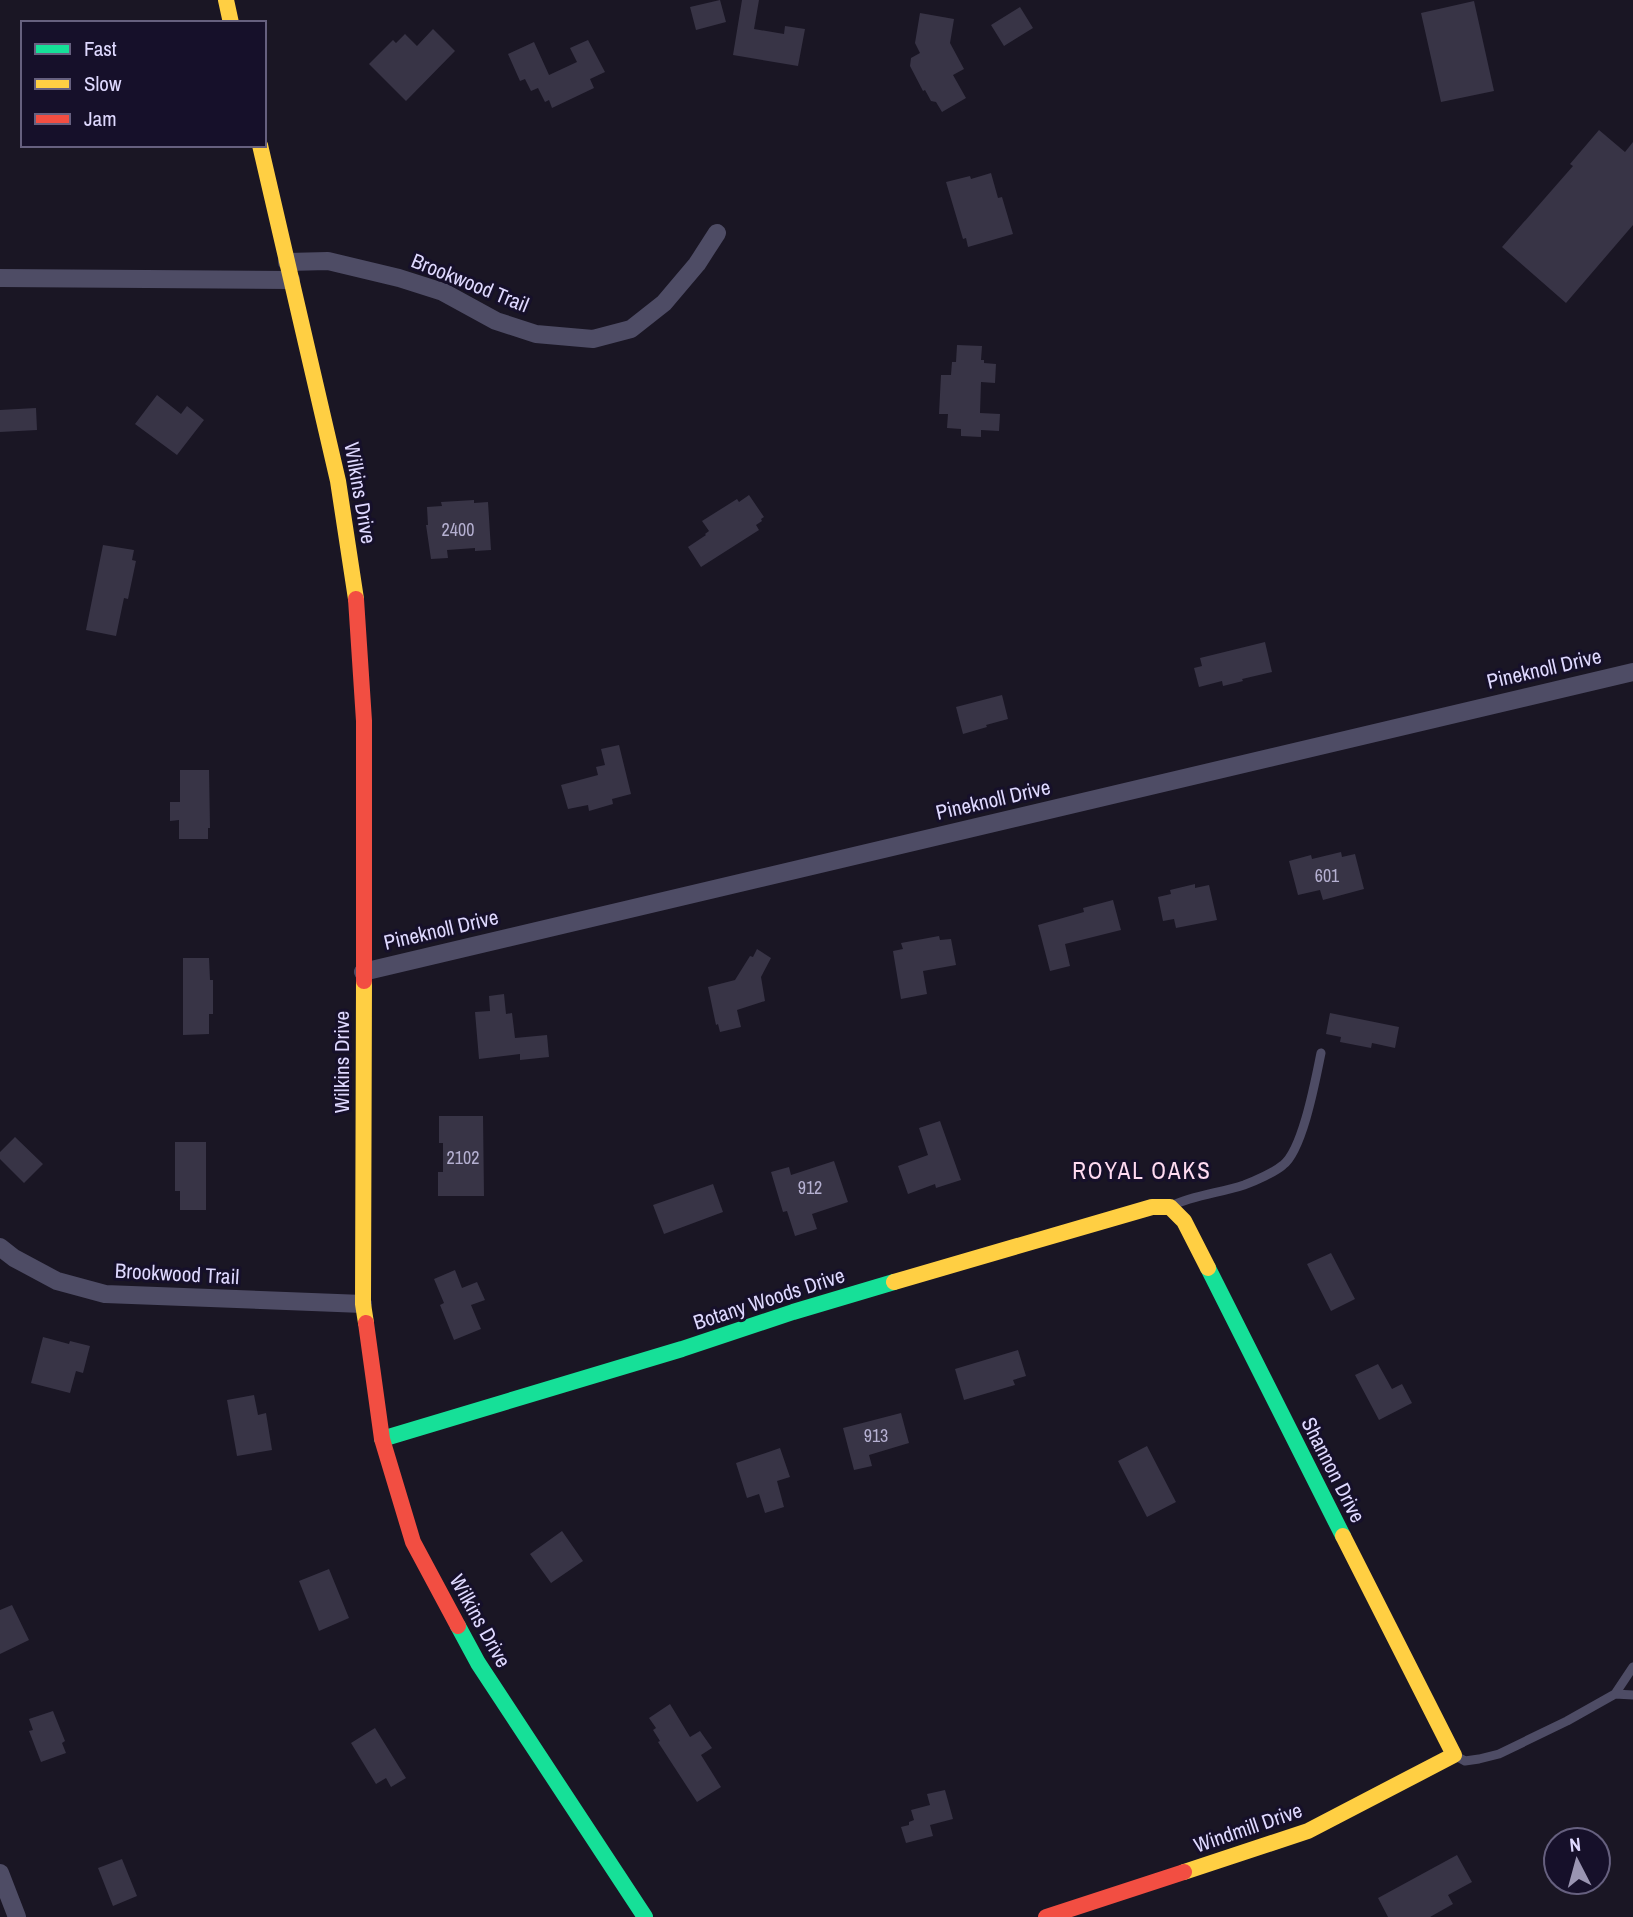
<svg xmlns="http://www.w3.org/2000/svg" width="1633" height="1917" viewBox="0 0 1633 1917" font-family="'Archivo Narrow',sans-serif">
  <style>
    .building { fill: #383446 }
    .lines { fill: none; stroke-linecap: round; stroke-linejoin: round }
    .lane { stroke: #4e4c65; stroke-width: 9 }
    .street { stroke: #4e4c65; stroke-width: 18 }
    .fast { stroke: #16e098; stroke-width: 16 }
    .slow { stroke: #ffcf43; stroke-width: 16 }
    .jam { stroke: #f24e42; stroke-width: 16 }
    .labels { text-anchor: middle; stroke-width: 6; stroke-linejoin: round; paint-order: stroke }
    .number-label { font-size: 18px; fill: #b5b0d1 }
    .street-label { font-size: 21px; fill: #dfd9ff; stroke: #16102a }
    .neighbourhood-label { font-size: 23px; letter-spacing: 2px; fill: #ffdbf1; stroke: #16102a }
  </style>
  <rect width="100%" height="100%" fill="#1a1624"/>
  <path class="building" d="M720 0 726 22 696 30 690 7Z
    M742 0H759L754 29 784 34 785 26 805 29 798 66 733 55Z
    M1474 1 1494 91 1441 102 1421 13Z
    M1020 7 1033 28 1004 46 991 25Z
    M920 13 954 19 950 43 964 69 953 75 966 98 942 112 936 102 931 101 925 90 923 91 910 66 911 58 920 53 915 43Z
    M433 29 455 51 406 101 369 64 393 40 396 43 405 34 417 46Z
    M588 40 605 72 590 79 594 88 552 108 549 100 545 102 538 88 531 91 525 79 520 81 508 54 534 42 549 75 577 62 570 48Z
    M1599 130 1625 152 1633 142V225L1566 303 1502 247 1573 166 1570 164Z
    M991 173 998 198 1002 197 1013 234 968 247 966 238 963 239 946 182 970 176 971 179Z
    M957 345 982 346 981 360H984V363L996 364 995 383 981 382 980 413 1000 414 999 431 981 430V437L961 436V429L947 428 948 414H939L941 375H951L952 362H956Z
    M157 395 181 414 187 406 204 420 177 455 135 424Z
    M36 408 37 430 0 432V410Z
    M749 495 764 517 761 519 762 521 756 525 759 530 701 567 688 547 706 535 705 534 709 531 702 521 737 499 739 502Z
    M474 500V503L488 502 491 550 475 551V548L447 550 448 558 431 559 426 525H428L427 507 442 506 441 502Z
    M103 545 134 550 132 560 136 561 128 599 124 598 116 636 86 630Z
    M1265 642 1272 672 1242 679 1243 681 1223 686 1222 681 1199 687 1194 668 1202 666 1200 658Z
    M1002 695 1008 719 986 725 987 727 963 734 956 707Z
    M619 745 631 794 612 799 613 804 589 811 588 805 568 809 561 785 598 775 596 767 605 765 601 749Z
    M180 770H209L210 828H208V839H179V820L170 821V802H180Z
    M1341 852 1342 857 1355 854 1364 889 1323 900 1320 890 1298 895 1289 861 1311 855 1312 859Z
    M1195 884V888L1209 885 1217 920 1176 928 1174 919 1163 921 1158 897 1171 894 1170 890Z
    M1113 900 1121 930 1065 944 1070 966 1050 971 1038 925 1084 912 1083 908Z
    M939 936 940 940 951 939 956 965 923 971 927 994 901 999 893 951 903 949 901 943Z
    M757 949 771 958 761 977 765 1001 737 1010 741 1027 720 1032 718 1024 716 1025 708 987 735 980 750 956 753 957Z
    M183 958H209L210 980H213V1014H209V1034L183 1035Z
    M504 994 506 1014 512 1013 515 1038 547 1035 549 1057 520 1060V1054L479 1059 475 1012 490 1011 489 996Z
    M1330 1013 1399 1027 1395 1048 1372 1043 1371 1048 1340 1042 1341 1037 1326 1034Z
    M439 1116H483L484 1196H438V1172H443V1143H439Z
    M940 1121 961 1180 936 1188 935 1184 908 1194 898 1166 928 1155 919 1128Z
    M15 1137 43 1164 24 1183 0 1159V1152Z
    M175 1142H206V1210H180V1191H175Z
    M834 1161 848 1202 812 1214 817 1229 795 1236 787 1211 783 1212 771 1172 789 1167 791 1175Z
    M713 1184 723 1212 664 1234 653 1205Z
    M1331 1253 1355 1299 1331 1311 1307 1264Z
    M455 1270 462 1288 477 1282 485 1300 471 1305 481 1329 454 1340 440 1305 444 1303 434 1279Z
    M43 1337 69 1344 70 1341 90 1346 83 1373 76 1371 70 1393 31 1383Z
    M1018 1350 1026 1376 1013 1380 1015 1385 964 1400 955 1369Z
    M1378 1364 1392 1389 1402 1384 1412 1403 1379 1420 1355 1375Z
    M254 1395 258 1415 266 1413 272 1450 237 1456 227 1400Z
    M901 1413 909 1443 869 1455 872 1466 854 1470 843 1428Z
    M1147 1446 1176 1502 1147 1517 1118 1461Z
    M780 1448 790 1477 777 1481 784 1507 765 1513 759 1494 747 1498 736 1463Z
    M562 1531 583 1561 551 1583 530 1554Z
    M329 1569 349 1618 319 1631 299 1581Z
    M12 1605 29 1640 0 1654V1610Z
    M670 1704 690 1737 700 1731 712 1748 701 1755 721 1787 697 1802 658 1742 660 1741 653 1730 656 1728 649 1718Z
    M53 1711 65 1741 62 1743 66 1753 41 1762 29 1731 33 1730 29 1719Z
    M375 1728 406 1778 391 1787 386 1778 376 1784 351 1743Z
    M945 1790 953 1819 930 1825 933 1836 906 1843 901 1827 909 1825V1822L914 1820 911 1810 930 1805 927 1794Z
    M1457 1855 1472 1882 1448 1895 1453 1904 1430 1917H1388L1378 1898Z
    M122 1859 137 1896 113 1906 98 1868Z"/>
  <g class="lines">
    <path class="lane" d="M1171 1206C1194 1195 1220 1193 1244 1185 1255 1181 1275 1172 1283 1165 1303 1150 1316 1077 1321 1053
      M1615 1694 1633 1667
      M1456 1756 1465 1761 1479 1759 1499 1754 1567 1721 1615 1694 1633 1695"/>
    <path class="street" d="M287 262 328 261 399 278 443 292 496 321 536 334 593 339 631 329 664 303 697 264 717 233
      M0 278 291 280
      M363 972 1633 672
      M0 1247 14 1258 57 1281 105 1294 363 1304
      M0 1873 17 1917"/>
    <path class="fast" d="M1208 1268 1343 1536
      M382 1439 682 1349 793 1312 894 1282
      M458 1626 478 1663 645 1917"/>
    <path class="slow" d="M226 0 231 23
      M260 145 338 481 356 599
      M364 981 363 1304 366 1323
      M894 1282 1152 1207H1170L1184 1221 1208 1268
      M1184 1872 1308 1831 1454 1755 1343 1536"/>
    <path class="jam" d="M356 599 364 721V981
      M366 1323 382 1439 413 1542 458 1626
      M1046 1917 1184 1872"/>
  </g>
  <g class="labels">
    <g class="number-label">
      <text x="458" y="536">2400</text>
      <text x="1327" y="882">601</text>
      <text x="463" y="1164">2102</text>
      <text x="810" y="1194">912</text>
      <text x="876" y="1442">913</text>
    </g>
    <g class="street-label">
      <text transform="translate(470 283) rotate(22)" y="7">Brookwood Trail</text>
      <text transform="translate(360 493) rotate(80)" y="7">Wilkins Drive</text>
      <text transform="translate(1544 669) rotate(-13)" y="7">Pineknoll Drive</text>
      <text transform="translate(993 800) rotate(-13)" y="7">Pineknoll Drive</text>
      <text transform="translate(441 930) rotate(-13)" y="7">Pineknoll Drive</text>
      <text transform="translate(342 1062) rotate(-90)" y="7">Wilkins Drive</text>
      <text transform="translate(177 1274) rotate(3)" y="7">Brookwood Trail</text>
      <text transform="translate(769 1299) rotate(-18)" y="7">Botany Woods Drive</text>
      <text transform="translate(1333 1470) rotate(63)" y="7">Shannon Drive</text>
      <text transform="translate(480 1621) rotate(61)" y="7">Wilkins Drive</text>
      <text transform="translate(1248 1828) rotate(-19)" y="7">Windmill Drive</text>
    </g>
    <g class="neighbourhood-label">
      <text x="1142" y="1179">ROYAL OAKS</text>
    </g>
  </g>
  <rect x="21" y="21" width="245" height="126" fill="#16102a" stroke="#66607f" stroke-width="2"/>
  <rect x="35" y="44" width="35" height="10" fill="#16e098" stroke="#66607f" stroke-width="2"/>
  <text x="84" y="56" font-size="21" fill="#dfd9ff">Fast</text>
  <rect x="35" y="79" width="35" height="10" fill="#ffcf43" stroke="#66607f" stroke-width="2"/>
  <text x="84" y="91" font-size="21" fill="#dfd9ff">Slow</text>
  <rect x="35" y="114" width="35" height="10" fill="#f24e42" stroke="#66607f" stroke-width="2"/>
  <text x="84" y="126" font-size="21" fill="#dfd9ff">Jam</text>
  <g transform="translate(1577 1861) rotate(354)"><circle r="33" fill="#16102a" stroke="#66607f" stroke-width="2"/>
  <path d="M0-5L12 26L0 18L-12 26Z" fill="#9a95b2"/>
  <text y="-10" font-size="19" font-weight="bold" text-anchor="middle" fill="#dfd9ff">N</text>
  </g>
</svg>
